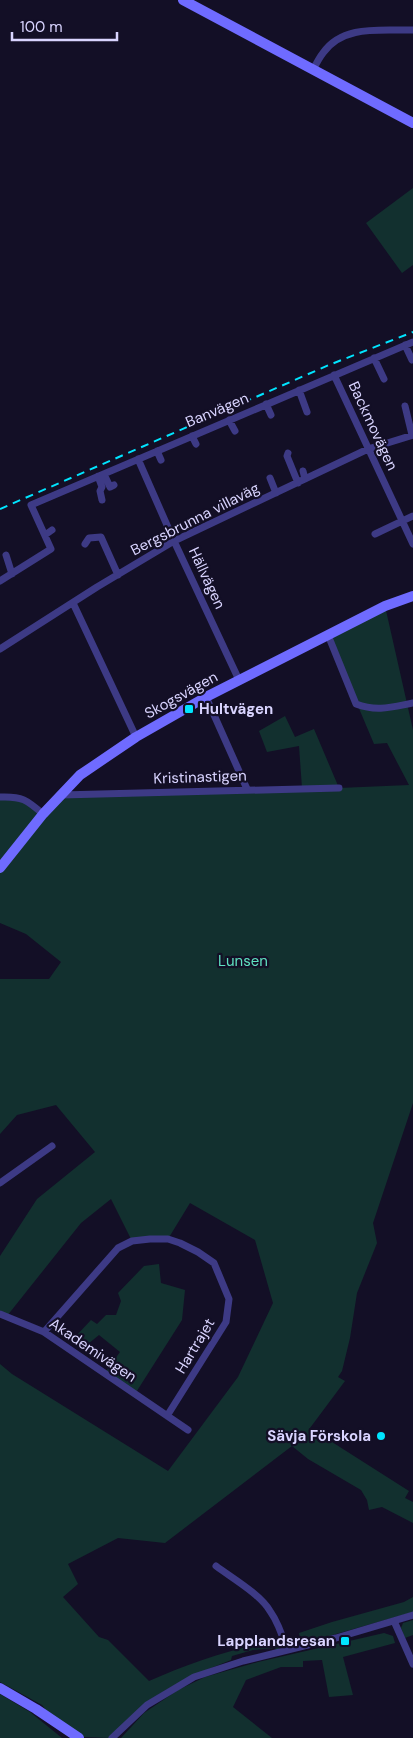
<svg xmlns="http://www.w3.org/2000/svg" width="413" height="1738" viewBox="0 0 413 1738" font-family="'DM Sans',sans-serif">
  <style>
    .green { fill: #12302f }
    .lines { fill: none; stroke-linecap: round; stroke-linejoin: round }
    .street { stroke: #3d3a85; stroke-width: 7 }
    .secondary { stroke: #6f6bff; stroke-width: 10 }
    .rail { stroke: #00e5ff; stroke-width: 2; stroke-dasharray: 8 6; stroke-linecap: butt }
    .poi-dot { fill: #00e5ff; stroke: #130f26; stroke-width: 2 }
    .labels { text-anchor: middle; stroke-width: 4.5; stroke-linejoin: round; paint-order: stroke }
    .street-label { font-size: 15px; fill: #d9d4ff; stroke: #130f26 }
    .poi-label { font-size: 15px; font-weight: bold; fill: #d9d4ff; stroke: #130f26; text-anchor: end }
    .park-label { font-size: 15px; fill: #5fe0c0; stroke: #130f26 }
  </style>
  <rect width="100%" height="100%" fill="#130f26"/>
  <path class="green" d="M413 188V265L402 273 366 223Z
    M385 606 413 730V1103L373 1223 377 1243 357 1293 350 1338 342 1371 338 1377 345 1381 310 1428 409 1491 405 1498 413 1502V1523L382 1507 369 1510 367 1500 361 1490 308 1459 292 1446 165 1543 118 1538 68 1564 78 1584 63 1597 99 1637 108 1640 149 1681C192 1662 237 1647 283 1639L282 1646 277 1651 275 1648 253 1650 232 1656 231 1660C198 1673 164 1687 137 1711 127 1719 118 1729 109 1738L83 1737 50 1715 42 1705 0 1682V1364L12 1374 168 1471 238 1377 273 1303 255 1240 190 1203 168 1239 132 1241 111 1199 81 1223 7 1316 0 1314V1256L37 1199 95 1152 56 1105 17 1115 0 1134V979H49L61 962 26 934 0 923V797H17L43 814 61 795 302 788 299 746 267 752 259 731 285 716 295 737 314 729 339 788 409 785 387 743 374 744 328 635Z
    M159 1264 161 1283 185 1290 182 1320 135 1394 105 1373 120 1352 99 1335 88 1344 76 1336 91 1320 97 1324 106 1315H116L121 1301 118 1293 144 1266Z
    M413 1597V1612L301 1644 299 1633 332 1622 404 1602Z
    M413 1620V1635L405 1638 401 1628 403 1623Z
    M384 1633 393 1636 395 1643 343 1657 353 1695 329 1697 322 1660 303 1661V1667H281L246 1680 233 1707 272 1738H121L144 1713 178 1690 205 1677 258 1662Z
    M0 1694 30 1712 62 1738H0Z"/>
  <g class="lines">
    <path class="street" d="M313 70C316 64 319 58 323 53 343 24 382 31 413 30
      M405 345 412 360
      M374 358 384 379
      M334 375 413 544
      M299 390 307 412
      M266 404 271 415
      M405 406 412 435
      M229 420 235 431
      M192 436 196 444
      M381 445 382 453
      M157 451 161 460
      M288 453 287 456 298 483
      M138 459 174 541 239 680
      M303 471 305 479
      M104 474 110 487 114 485
      M98 476 102 487 100 491 102 500
      M270 478 276 493
      M375 534 413 516
      M45 535 52 530
      M85 544 89 538 101 537 118 575
      M6 555 12 574
      M0 581 51 549 31 505 413 342
      M73 603 136 737
      M328 635 356 704C377 712 392 707 413 703
      M0 649 97 587 174 541 368 449 413 435
      M206 697 247 789
      M61 795 339 788
      M0 797C22 796 27 800 43 814
      M0 1183 52 1146
      M0 1314 44 1332 188 1430
      M44 1332 118 1248 132 1241 150 1239H168L180 1243 198 1252 214 1263 229 1299 226 1322 167 1416
      M216 1566C232 1578 260 1594 270 1611 278 1622 283 1637 287 1650
      M394 1621 413 1664
      M112 1738 147 1705 194 1677 243 1661 336 1638 413 1615"/>
    <path class="secondary" d="M183 0 413 123
      M0 868 43 814 80 775 136 737 206 697 328 635 385 606 413 596
      M0 1688 36 1709 79 1738"/>
    <path class="rail" d="M0 509 329 365 413 332"/>
  </g>
  <g class="poi-dot">
    <rect x="184" y="704" width="10" height="10" rx="2.5"/>
    <circle cx="381" cy="1436" r="5"/>
    <rect x="340" y="1636" width="10" height="10" rx="2.5"/>
  </g>
  <g class="labels">
    <g class="street-label">
      <text transform="translate(217 410) rotate(-23)" y="5">Banvägen</text>
      <text transform="translate(373 426) rotate(65)" y="5">Backmovägen</text>
      <text transform="translate(195 519) rotate(-27)" y="5">Bergsbrunna villaväg</text>
      <text transform="translate(207 578) rotate(65)" y="5">Hällvägen</text>
      <text transform="translate(181 695) rotate(-29)" y="5">Skogsvägen</text>
      <text transform="translate(200 777) rotate(-2)" y="5">Kristinastigen</text>
      <text transform="translate(195 1346) rotate(-59)" y="5">Hartrajet</text>
      <text transform="translate(93 1350) rotate(34)" y="5">Akademivägen</text>
    </g>
    <g class="poi-label">
      <text x="199" y="714" text-anchor="start">Hultvägen</text>
      <text x="371" y="1441">Sävja Förskola</text>
      <text x="335" y="1646">Lapplandsresan</text>
    </g>
    <g class="park-label">
      <text x="243" y="966">Lunsen</text>
    </g>
  </g>
  <path d="M12 32v8h105v-8" fill="none" stroke="#d9d4ff" stroke-width="2.5"/>
  <text x="20" y="32" font-size="15" fill="#d9d4ff" stroke="#130f26" stroke-width="4" paint-order="stroke">100 m</text>
</svg>
